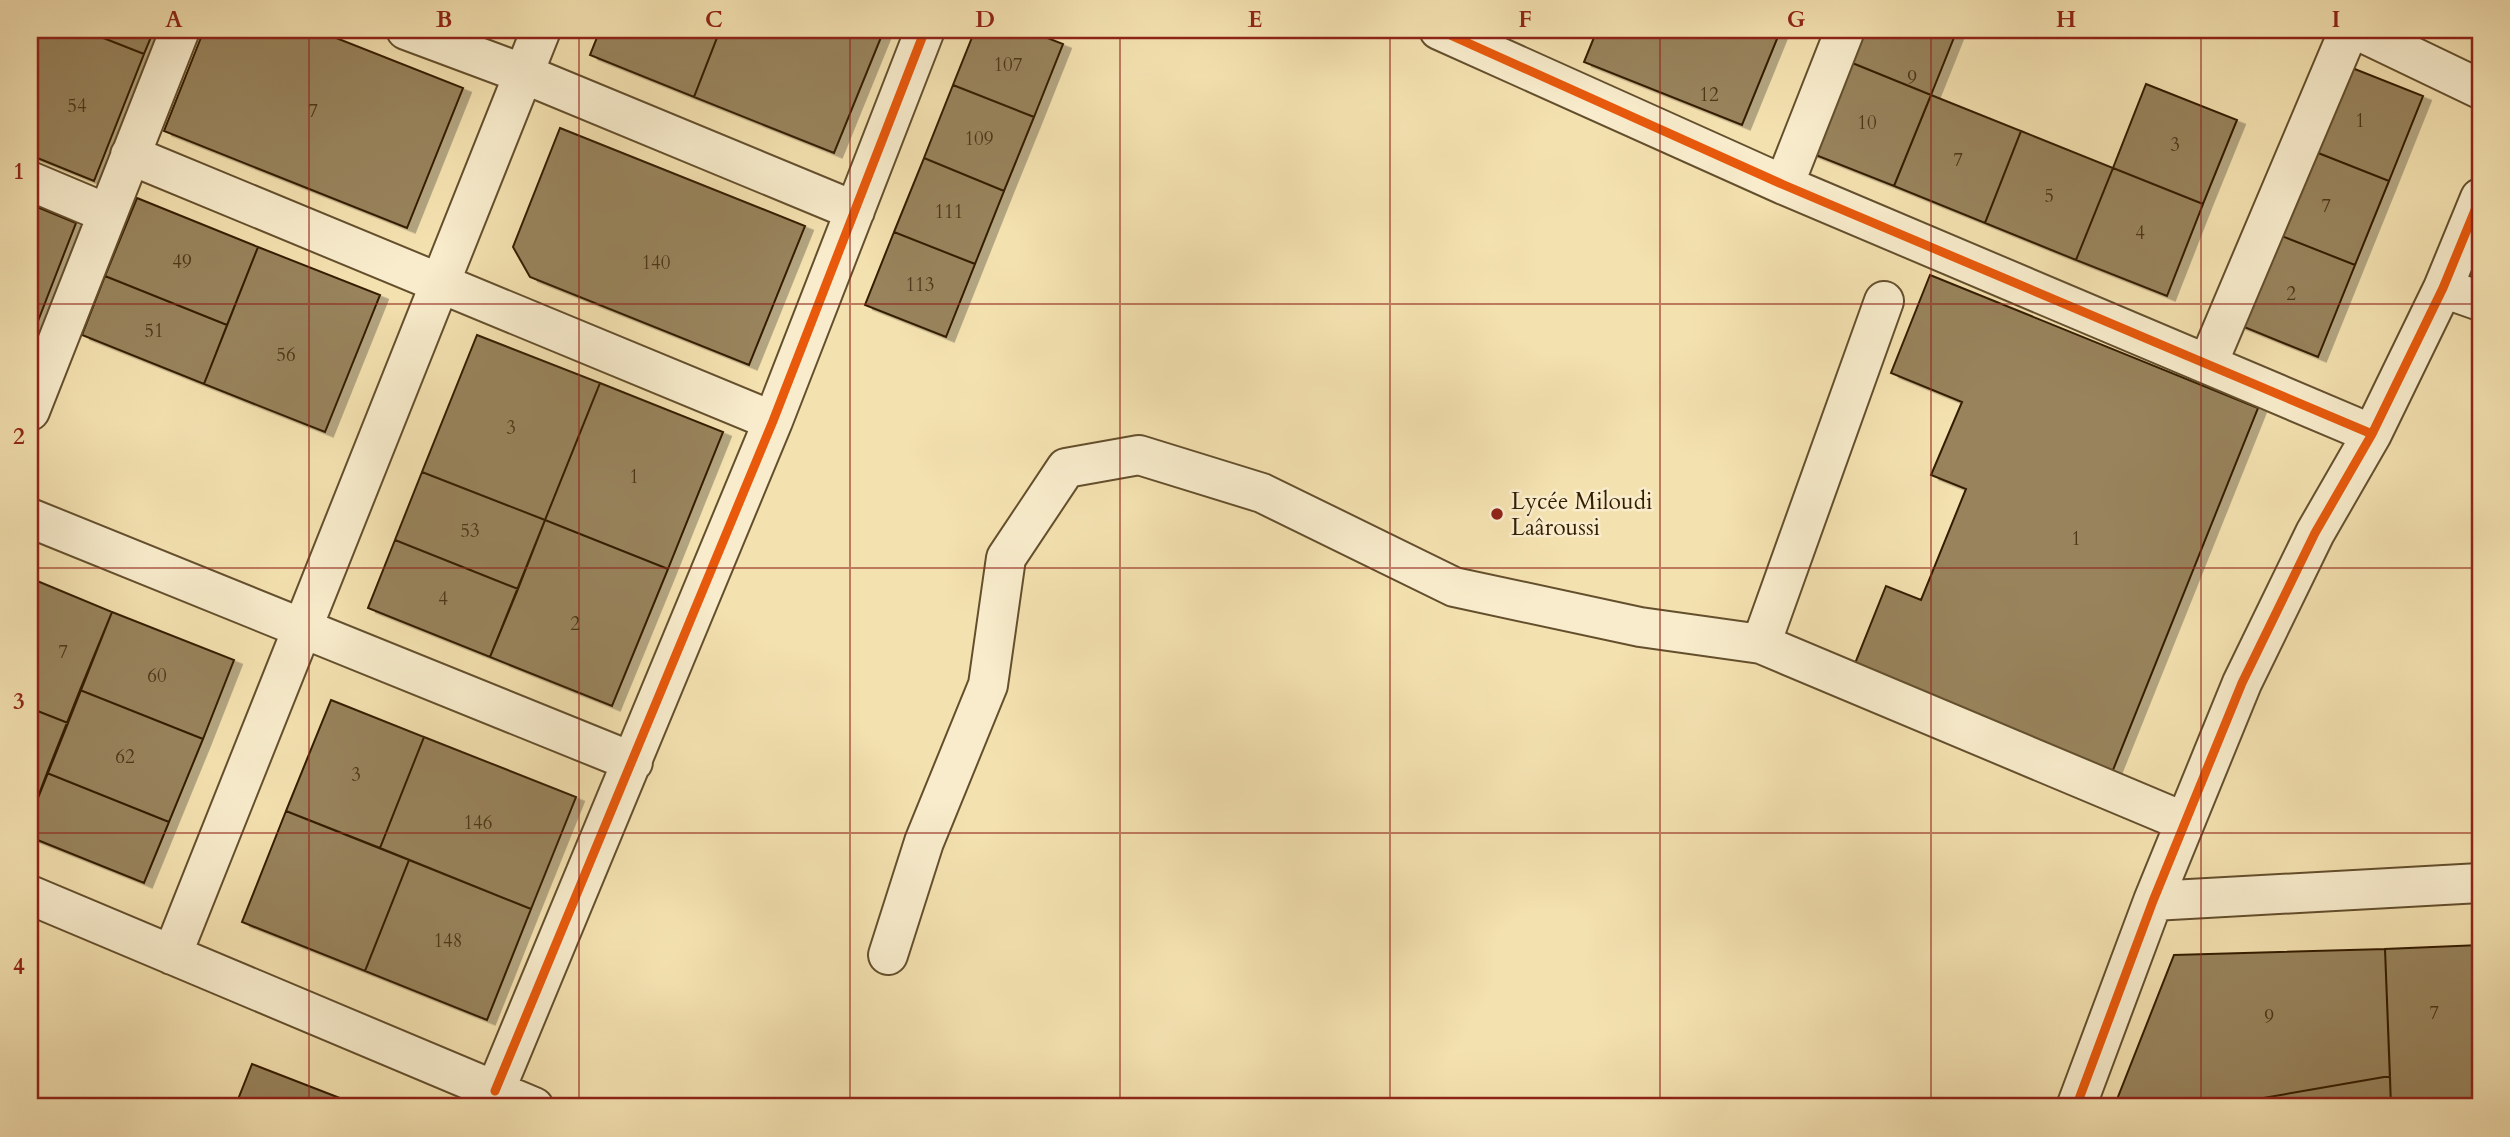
<svg xmlns="http://www.w3.org/2000/svg" width="2510" height="1137" viewBox="0 0 2510 1137" font-family="Cardo,serif">
  <style>
    .building { fill: #98835c; stroke: #341e01; stroke-width: 2; filter: url(#shadow) }
    .lines { fill: none; stroke-linecap: round; stroke-linejoin: round }
    .minor-casing { stroke: #644f2d; stroke-width: 42 }
    .minor { stroke: #f8eccc; stroke-width: 38 }
    .cycleway-casing { stroke: #f8eccc; stroke-width: 13 }
    .cycleway { stroke: #e8590c; stroke-width: 9 }
    .grid { fill: none; stroke: #8f2418; stroke-width: 2; stroke-opacity: 0.55 }
    .poi-dot { fill: #8f2418; stroke: #f8eccc; stroke-width: 2.5 }
    .labels { text-anchor: middle; stroke-width: 5; stroke-linejoin: round; paint-order: stroke }
    .number-label { font-size: 19px; fill: #4d3718 }
    .poi-label { font-size: 23px; fill: #341e01; stroke: #f8eccc; text-anchor: start }
    .neatline { fill: none; stroke: #8f2418; stroke-width: 2.5 }
    .grid-label { font-size: 23px; text-anchor: middle; font-weight: bold; fill: #8f2418 }
  </style>
  <defs>
    <filter id="shadow"><feDropShadow dx="8" dy="4.5" stdDeviation="0" flood-color="#0004"/></filter>
  </defs>
  <rect width="100%" height="100%" fill="#f4e1b0"/>
  <filter id="stains"><feTurbulence type="fractalNoise" baseFrequency=".00286" numOctaves="4"/><feColorMatrix values="0 0 0 0 .2 0 0 0 0 .09 0 0 0 0 .02 0 0 0 .5 -.17"/></filter>
  <radialGradient id="worn" r=".72"><stop offset=".6" stop-color="#630" stop-opacity="0"/><stop offset="1" stop-color="#630" stop-opacity=".3"/></radialGradient>
  <path class="building" d="M32 30H83L144 54 94 181 30 155V36Z
    M83 30H154L144 54Z
    M204 30H316L463 88 407 228 164 131Z
    M600 30H720L694 97 590 55Z
    M720 30H884L834 153 694 97Z
    M975 30H1027L1063 44 1034 117 953 85Z
    M1597 30H1768L1779 34 1742 125 1584 62Z
    M1851 30H1957L1931 95 1840 58Z
    M1840 58 1931 95 1894 186 1803 150Z
    M2332 60 2423 96 2389 181 2298 145Z
    M2146 84 2237 120 2203 204 2113 168Z
    M953 85 1034 117 1004 191 924 158Z
    M1931 95 2021 131 1985 223 1894 186Z
    M560 128 805 226 749 365 530 277 513 247Z
    M2021 131 2113 168 2076 260 1985 223Z
    M2298 145 2389 181 2355 265 2264 229Z
    M924 158 1004 191 975 264 894 232Z
    M2113 168 2203 204 2167 296 2076 260Z
    M137 198 258 247 227 325 105 276Z
    M30 204 76 223 38 321 30 318Z
    M2264 229 2355 265 2318 357 2227 320Z
    M894 232 975 264 946 337 865 305Z
    M258 247 380 295 325 432 204 384Z
    M1930 275 2258 408 2111 775 1852 671 1886 586 1921 600 1966 489 1931 475 1962 402 1891 373Z
    M105 276 227 325 204 384 82 335Z
    M30 318 38 321 30 340Z
    M477 335 600 383 545 520 422 472Z
    M600 383 723 432 668 569 545 520Z
    M422 472 545 520 518 589 395 540Z
    M545 520 668 569 612 706 490 657Z
    M395 540 518 589 490 657 368 608Z
    M30 578 112 612 68 723 30 708Z
    M112 612 234 660 203 739 80 690Z
    M80 690 203 739 169 822 47 773Z
    M331 700 424 737 380 848 286 811Z
    M30 708 68 723 30 818Z
    M424 737 576 797 531 909 380 848Z
    M47 773 169 822 144 883 30 837V818Z
    M286 811 409 860 365 971 242 922Z
    M409 860 531 909 487 1020 365 971Z
    M2480 945V1097L2418 1107H2391L2385 949Z
    M2385 949 2390 1076 2211 1107H2114L2174 955Z
    M252 1064 363 1107H235Z
    M2390 1076 2391 1107H2211Z
    M2480 1097V1107H2418Z"/>
  <g class="lines">
    <defs>
      <path id="minor" d="M406 30 524 74 855 211
        M1439 30 1784 185 2372 434
        M2357 30 2480 89
        M130 155 773 421
        M30 181 106 213
        M1784 185 1845 30
        M2443 288 2480 301
        M2208 363 2349 30
        M30 411 180 30
        M30 518 633 762
        M1761 644 1884 301
        M30 895 534 1107
        M2153 901 2480 883
        M172 955 541 30
        M888 955 924 842 988 685 1006 558 1066 468 1139 455 1262 493 1454 587 1640 627 1761 644 2185 822
        M495 1091 773 421 925 30
        M2076 1107 2153 901 2242 683 2315 533 2372 434 2443 288 2480 198"/>
    </defs>
    <use href="#minor" class="minor-casing"/>
    <use href="#minor" class="minor"/>
    <defs>
      <path id="cycleway" d="M1439 30 1784 185 2372 434
        M495 1091 773 421 925 30
        M2076 1107 2153 901 2242 683 2315 533 2372 434 2443 288 2480 198"/>
    </defs>
    <use href="#cycleway" class="cycleway-casing"/>
    <use href="#cycleway" class="cycleway"/>
  </g>
  <path class="grid" d="M309 30V1107M579 30V1107M850 30V1107M1120 30V1107M1390 30V1107M1660 30V1107M1931 30V1107M2201 30V1107M30 304H2480M30 568H2480M30 833H2480"/>
  <circle class="poi-dot" cx="1497" cy="514" r="7"/>
  <g class="labels">
    <g class="number-label">
      <text x="1008" y="71">107</text>
      <text x="1912" y="84">9</text>
      <text x="1709" y="101">12</text>
      <text x="77" y="112">54</text>
      <text x="313" y="117">7</text>
      <text x="2360" y="127">1</text>
      <text x="1867" y="129">10</text>
      <text x="979" y="145">109</text>
      <text x="2175" y="151">3</text>
      <text x="1958" y="166">7</text>
      <text x="2049" y="202">5</text>
      <text x="2326" y="212">7</text>
      <text x="949" y="218">111</text>
      <text x="2140" y="239">4</text>
      <text x="182" y="268">49</text>
      <text x="656" y="269">140</text>
      <text x="920" y="291">113</text>
      <text x="2291" y="300">2</text>
      <text x="154" y="337">51</text>
      <text x="286" y="361">56</text>
      <text x="511" y="434">3</text>
      <text x="634" y="483">1</text>
      <text x="470" y="537">53</text>
      <text x="2076" y="545">1</text>
      <text x="443" y="605">4</text>
      <text x="575" y="630">2</text>
      <text x="63" y="658">7</text>
      <text x="157" y="682">60</text>
      <text x="125" y="763">62</text>
      <text x="356" y="781">3</text>
      <text x="478" y="829">146</text>
      <text x="448" y="947">148</text>
      <text x="2434" y="1019">7</text>
      <text x="2269" y="1023">9</text>
    </g>
    <g class="poi-label">
      <text x="1511" y="509">Lycée Miloudi<tspan x="1511" dy="26">Laâroussi</tspan></text>
    </g>
  </g>
  <rect width="2510" height="1137" fill="none" stroke="#f4e1b0" stroke-width="77"/>
  <rect x="38" y="38" width="2434" height="1060" class="neatline"/>
  <g class="grid-label">
    <text x="174" y="27">A</text>
    <text x="444" y="27">B</text>
    <text x="714" y="27">C</text>
    <text x="985" y="27">D</text>
    <text x="1255" y="27">E</text>
    <text x="1525" y="27">F</text>
    <text x="1796" y="27">G</text>
    <text x="2066" y="27">H</text>
    <text x="2336" y="27">I</text>
    <text x="19" y="179">1</text>
    <text x="19" y="444">2</text>
    <text x="19" y="709">3</text>
    <text x="19" y="974">4</text>
  </g>
  <rect width="100%" height="100%" filter="url(#stains)"/>
  <rect width="100%" height="100%" fill="url(#worn)"/>
</svg>
